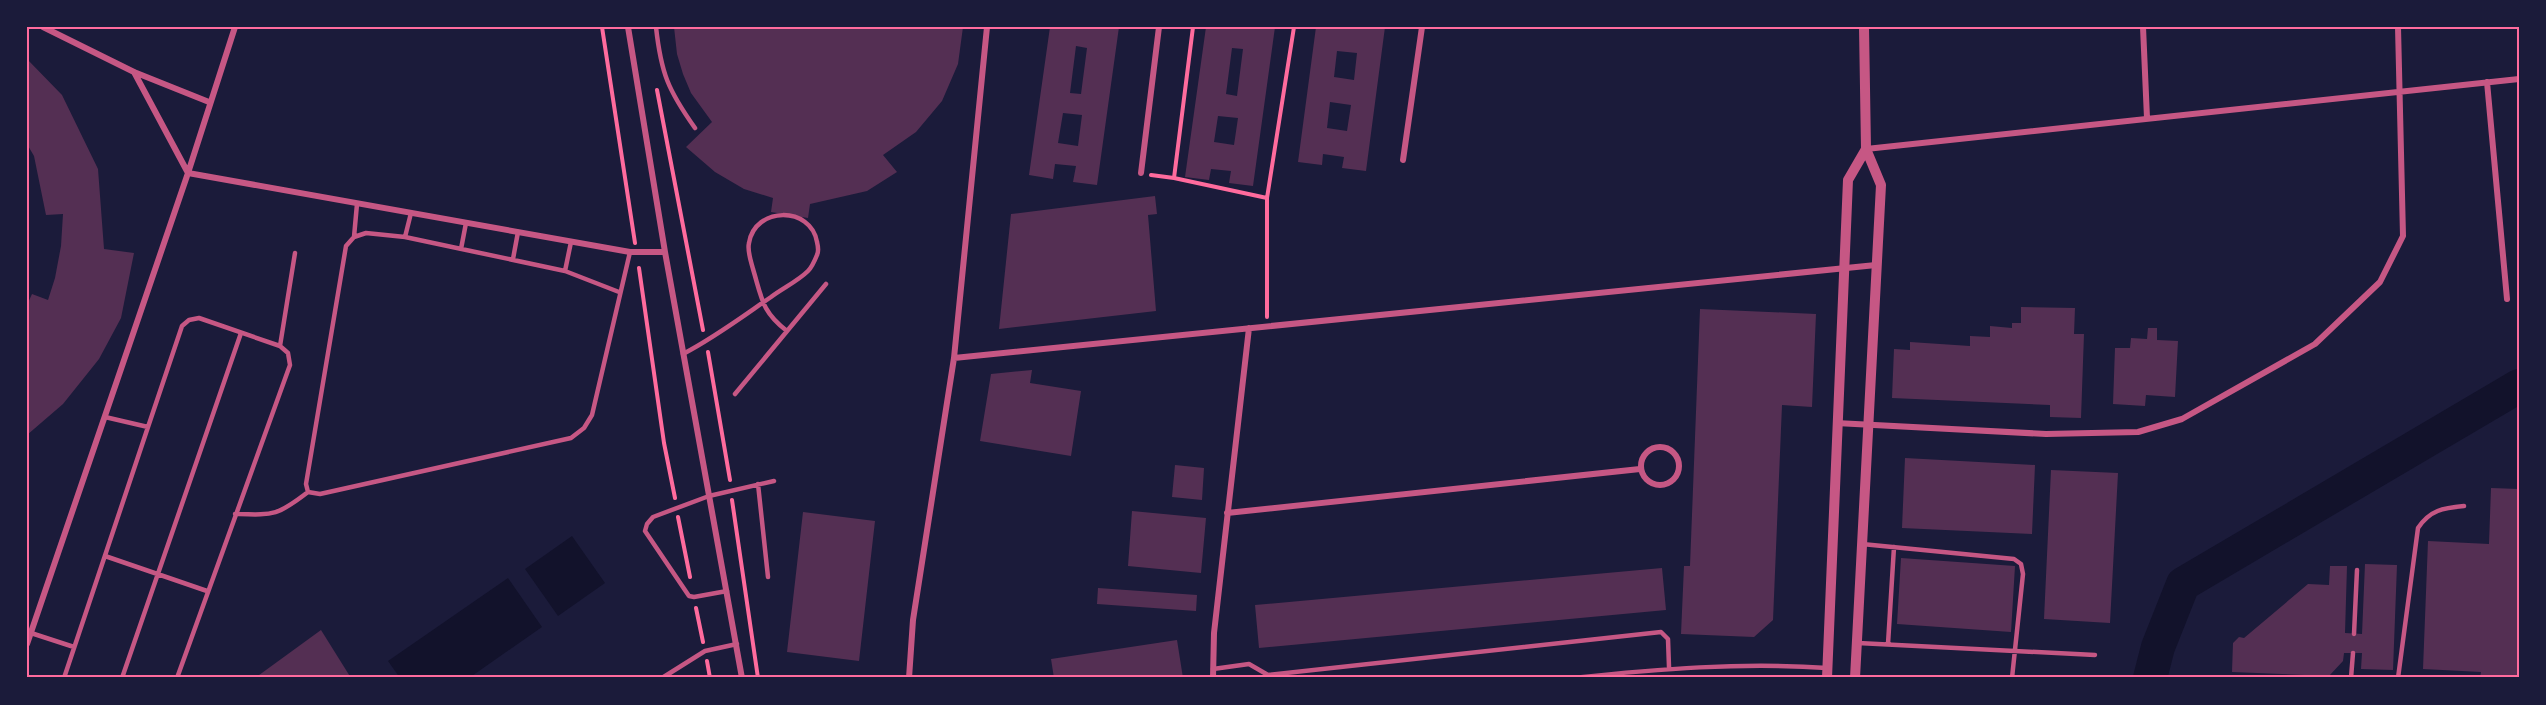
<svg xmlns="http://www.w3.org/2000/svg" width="2546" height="705" viewBox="0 0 2546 705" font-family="Helvetica,sans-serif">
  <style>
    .water { fill: #12122b }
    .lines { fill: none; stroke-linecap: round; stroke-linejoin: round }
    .river { stroke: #12122b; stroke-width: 34 }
    .building { fill: #542f53; fill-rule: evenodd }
    .path { stroke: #ff6b9d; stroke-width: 4 }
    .service { stroke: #c65784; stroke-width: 4.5 }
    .minor { stroke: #c65784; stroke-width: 6 }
    .tertiary { stroke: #c65784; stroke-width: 10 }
    .neatline { fill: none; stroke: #ff6b9d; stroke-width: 2 }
  </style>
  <rect width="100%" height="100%" fill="#1b1b3a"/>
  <path class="water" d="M572 536 605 583 558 616 525 569Z
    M508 578 542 627 469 678H400L388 661Z"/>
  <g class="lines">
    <path class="river" d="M2150 678 2158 647 2183 584 2519 386"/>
  </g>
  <path class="building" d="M674 27H963L958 64 942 101 916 132 883 155 897 172 867 191 810 204 808 218 771 212 773 198 744 189 715 172 686 147 712 122 691 93 683 74 677 54Z
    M1050 27H1119L1097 185 1073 182 1076 166 1055 164 1053 179 1029 175ZM1076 46 1087 48 1081 94 1070 93ZM1063 113 1082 115 1078 146 1058 143Z
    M1206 27H1275L1253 186 1229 183 1231 171 1211 169 1209 180 1185 177ZM1232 48 1243 49 1237 96 1226 94ZM1218 116 1238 118 1234 145 1214 142Z
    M1316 27 1360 29 1361 27H1385L1366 171 1342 168 1344 157 1323 154 1322 165 1298 162ZM1337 51 1357 53 1354 80 1334 77ZM1330 102 1351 105 1347 131 1327 128Z
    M27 59 62 95 98 169 104 249 134 253 121 318 99 359 63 404 27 435V305L32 294 48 300 55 278 61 246 63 214 46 215 34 156 27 144Z
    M1155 196 1157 214 1148 215 1156 311 999 329 1011 214Z
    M2021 307 2075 308 2074 334H2084L2081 418 2050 417V405L1892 398 1894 349 1910 350V342L1970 346V336L1990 337V326L2012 328V323H2021Z
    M1700 309 1816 314 1812 407 1782 405 1773 620 1754 637 1681 634 1684 566H1690Z
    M2148 328H2157V340L2178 341 2175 397 2146 395 2145 406 2113 404 2115 348H2130L2131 338 2147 339Z
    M1032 370 1030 383 1081 391 1071 456 980 441 991 374Z
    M1905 458 2035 465 2032 534 1902 528Z
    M1175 465 1204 468 1202 500 1172 497Z
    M2051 470 2118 473 2110 623 2044 619Z
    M2491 488 2519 489V678H2480L2481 672 2423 669 2428 541 2489 544Z
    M1132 511 1206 518 1201 573 1128 566Z
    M803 512 875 521 859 661 787 652Z
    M1901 558 2015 566 2011 632 1897 624Z
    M2365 564 2397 565 2393 670 2361 669 2362 653H2344L2343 661 2329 676 2232 672 2233 643 2239 637 2244 638 2308 584 2329 585 2330 566H2347L2345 633 2362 634Z
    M1662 568 1666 610 1259 648 1255 605Z
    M1098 588 1197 595 1196 611 1097 604Z
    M321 630 351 678H255Z
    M1177 640 1183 678H1054L1051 659Z"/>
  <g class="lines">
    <path class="path" d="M602 27 635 243
      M1193 27 1174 178 1267 198
      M657 90 703 330
      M1151 175 1174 178
      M639 268 664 443 675 498
      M1267 317V198L1294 27
      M708 352 730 480
      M732 500 758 678
      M678 517 690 577
      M696 608 703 642
      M707 661 710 678"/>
    <path class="service" d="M656 27C661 73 668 90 695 128
      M354 237 357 204
      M405 237 411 213
      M461 249 466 223
      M513 259 518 232
      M565 271 571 242
      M280 346 295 253
      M683 354C714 338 742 317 771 297 783 288 798 281 808 271 812 267 815 260 817 255 819 251 818 246 817 242 811 206 755 206 749 243 747 251 751 261 753 269 762 299 762 312 787 331
      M735 394 826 284
      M105 417 148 427 182 326 189 320 199 318 280 346 288 353 290 365 177 678
      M758 484 768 577
      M308 492 306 484 346 246 354 237 366 233 405 237 565 271 619 292
      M235 514C274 515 277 516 308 492L320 494 571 438 584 428 592 415 630 252
      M1862 544 2014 559 2021 564 2023 574 2012 678
      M105 556 207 591
      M727 591 694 597 689 596 645 531 647 524 653 517 709 496 774 481
      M31 633 74 647
      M2354 634 2357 570
      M1858 643 2095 655
      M1888 644 1894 547
      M1213 669 1249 664 1268 675 1661 632 1668 639 1669 667
      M64 678 148 427
      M122 678 241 333
      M662 678 705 651 737 644
      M1573 678C1657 669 1742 662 1827 668
      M2351 678 2353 653
      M2398 678 2418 528C2430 510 2443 508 2464 506"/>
    <path class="minor" d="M43 27 134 72 209 102
      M628 27 665 252 742 678
      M2143 27 2147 118
      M134 72 188 173 630 252H665
      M2487 82 2507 299
      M1866 149 2519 79
      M1403 160 1422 27
      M1141 173 1159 27
      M954 358 1876 265
      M1836 423 2046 434 2138 432 2182 419 2315 344 2380 282 2403 236 2398 27
      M1641 466a19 19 0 1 1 38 0a19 19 0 1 1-38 0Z
      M1227 513 1640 469
      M27 644 188 173 235 27
      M909 678 913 620 954 358 987 27
      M1213 678 1214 633 1249 328"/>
    <path class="tertiary" d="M1864 27 1866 149
      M1827 678 1848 180 1866 149 1881 185 1855 678"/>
  </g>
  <rect width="2546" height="705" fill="none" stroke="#1b1b3a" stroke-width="57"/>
  <rect x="28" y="28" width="2490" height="648" class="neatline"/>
</svg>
